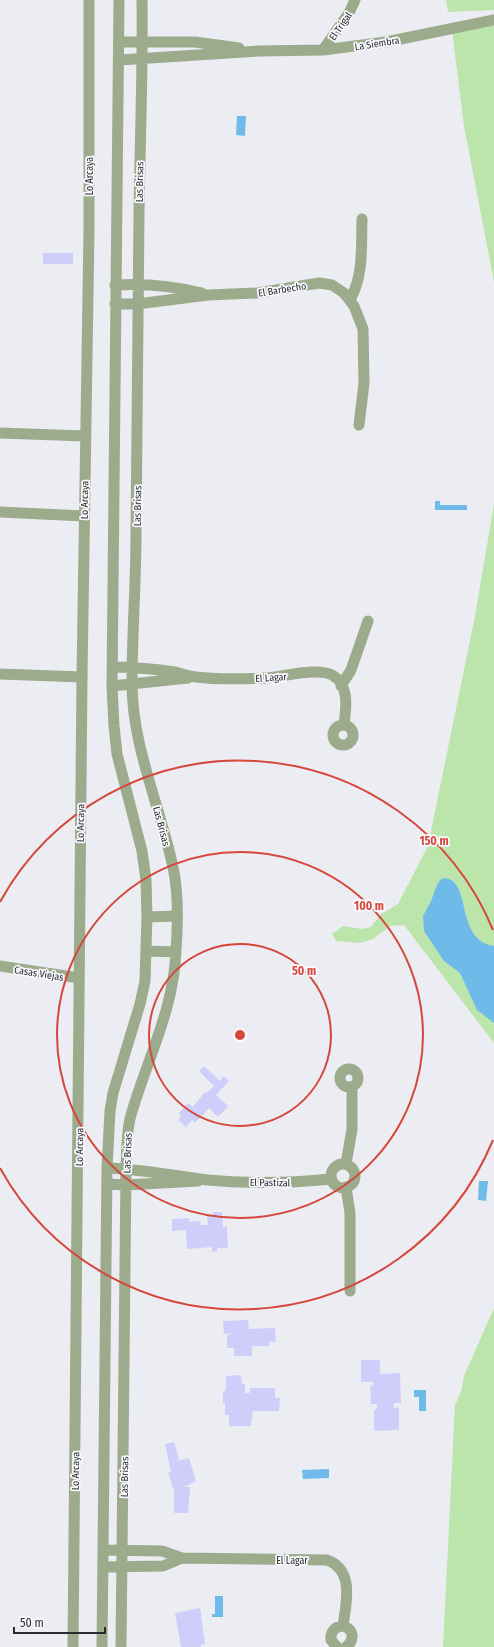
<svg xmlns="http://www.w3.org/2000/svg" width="494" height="1647" viewBox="0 0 494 1647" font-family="'Fira Sans Condensed',sans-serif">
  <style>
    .green { fill: #bce5ab }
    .water { fill: #6ebbea }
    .building { fill: #cfcefa }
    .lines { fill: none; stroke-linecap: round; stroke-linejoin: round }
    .minor { stroke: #9cab8c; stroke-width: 11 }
    .tertiary { stroke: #9cab8c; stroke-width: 11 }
    .ring { fill: none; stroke: #d5473a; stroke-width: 2 }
    .labels { text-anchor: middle; stroke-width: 3.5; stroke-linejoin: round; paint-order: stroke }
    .street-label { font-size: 10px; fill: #2b2b2e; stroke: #f9f9ff }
    .centre { fill: #d5473a; stroke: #f9f9ff; stroke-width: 2 }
    .ring-label { font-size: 12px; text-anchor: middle; font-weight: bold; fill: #d5473a; stroke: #f9f9ff; stroke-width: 3.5; stroke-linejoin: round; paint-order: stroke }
  </style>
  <rect width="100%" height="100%" fill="#ececf3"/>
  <path class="green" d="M446 0H494V10L448 12Z
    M475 26H494V282L464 126 452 31Z
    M494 504V1043L404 925 390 926 373 939 360 943 336 941 332 934 343 926 362 929 371 927 381 914 398 904 428 846 475 616Z
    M494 1308V1647H443L455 1405 461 1392 464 1376Z"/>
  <path class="water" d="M237 116H246L245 136 236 135Z
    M435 501H440V505H467V510H435Z
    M444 878C473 880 454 940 494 946V1023L477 1010 460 973 444 961 424 931 423 916 431 901 437 885 440 880Z
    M479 1181H488L486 1201 478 1200Z
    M414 1390H426V1411H419V1397H414Z
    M329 1469V1478L303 1479 302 1470Z
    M215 1596H223V1617H212V1614H215Z"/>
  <path class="building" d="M43 253H73V264H43Z
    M204 1066 220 1081 224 1076 229 1081 216 1095 228 1106 218 1117 209 1108 195 1123 192 1120 186 1127 178 1120 181 1116 179 1113 188 1103 193 1107 205 1092 206 1093 214 1086 199 1071Z
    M213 1212H222L223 1227H227L228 1248H217V1251L212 1252V1247L187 1249 186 1230 172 1231V1219L189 1218V1222L200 1221 201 1225H208L207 1215H213Z
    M248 1320 249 1329 275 1328 276 1342H269V1346H252V1356H234V1348H227V1335L233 1333 224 1334 223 1321Z
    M361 1360H380V1374L400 1373 401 1403H394V1408L399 1407V1430L374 1431V1410L377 1409V1404H371L370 1386H373V1382H361Z
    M241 1375 242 1384H245V1393H250V1388H275V1398H280L279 1411H253L251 1426H229V1415H225V1403H223V1391H226V1376Z
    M174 1442 179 1459 177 1461 189 1458 196 1481 184 1487H190L188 1513H174V1491L168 1473 171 1472 165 1444Z
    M200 1608 205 1644 201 1645V1647H181L175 1613Z"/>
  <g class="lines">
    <path class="minor" d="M119 42H195L239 48
      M323 50 349 13 355 0
      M119 60 259 51 323 50 386 42 494 20
      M115 285C144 283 173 286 202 293
      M350 300C364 275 361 247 362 219
      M115 304H137L208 295 258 293 319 283 332 285 344 293 354 306 363 329 364 383 359 425
      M0 433 85 436
      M0 512 84 516
      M112 667C133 667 154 669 175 672 182 674 189 676 196 677 219 680 243 679 266 678 283 677 317 667 332 675 350 685 346 708 344 725
      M0 674 82 677
      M112 686 188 678
      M341 686 351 670 368 621
      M333 735a10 10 0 1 1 20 0a10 10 0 1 1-20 0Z
      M147 917 177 916
      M147 951 176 952
      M340 1078a9 9 0 1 1 18 0a9 9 0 1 1-18 0Z
      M346 1164 352 1129V1087
      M331 1176a12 12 0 1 1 24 0a12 12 0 1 1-24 0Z
      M107 1168C142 1169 175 1176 208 1180 249 1184 291 1183 331 1179
      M108 1184 126 1185 198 1181
      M346 1187 350 1213V1291
      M103 1550 162 1551 182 1558 327 1560C355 1570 346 1604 343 1626
      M103 1567 163 1566 182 1558
      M102 1647 107 1168 110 1111 113 1093 140 1004 145 981 147 917 146 880 142 851 117 754 114 726 112 686 119 0
      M121 1647 126 1169C127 1151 126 1132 131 1115 147 1059 174 1010 176 950 178 923 179 894 173 867 160 806 132 746 132 683 132 633 136 584 136 534 138 427 137 321 139 214 140 142 143 71 142 0
      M337 1647 331 1640C330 1632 335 1626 343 1626 354 1629 355 1640 346 1647"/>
    <path class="tertiary" d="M0 966 79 978
      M73 1647 82 677 89 230V0"/>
  </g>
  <g class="ring">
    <circle cx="240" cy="1035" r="91"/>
    <circle cx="240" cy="1035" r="183"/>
    <path d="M493 1140A274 274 0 0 1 0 1168M0 902A274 274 0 0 1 493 930"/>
  </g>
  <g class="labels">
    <g class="street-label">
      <text transform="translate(340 26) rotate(-55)" y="4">El Trigal</text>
      <text transform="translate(377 43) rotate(-9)" y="4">La Siembra</text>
      <text transform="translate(89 176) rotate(-90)" y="4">Lo Arcaya</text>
      <text transform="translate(139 182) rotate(-89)" y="4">Las Brisas</text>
      <text transform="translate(282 289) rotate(-9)" y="4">El Barbecho</text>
      <text transform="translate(84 500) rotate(-89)" y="4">Lo Arcaya</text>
      <text transform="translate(137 506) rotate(-89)" y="4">Las Brisas</text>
      <text transform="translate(271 677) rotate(-4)" y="4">El Lagar</text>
      <text transform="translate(80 823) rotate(-89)" y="4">Lo Arcaya</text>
      <text transform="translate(162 826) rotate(75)" y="4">Las Brisas</text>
      <text transform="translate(39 973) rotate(9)" y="4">Casas Viejas</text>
      <text transform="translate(79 1147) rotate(-89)" y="4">Lo Arcaya</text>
      <text transform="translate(127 1153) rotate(-88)" y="4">Las Brisas</text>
      <text transform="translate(270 1182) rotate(1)" y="4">El Pastizal</text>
      <text transform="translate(75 1471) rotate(-89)" y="4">Lo Arcaya</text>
      <text transform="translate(124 1477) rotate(-89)" y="4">Las Brisas</text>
      <text x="292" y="1564">El Lagar</text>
    </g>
  </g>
  <circle cx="240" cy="1035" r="6" class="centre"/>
  <g class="ring-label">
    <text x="434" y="845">150 m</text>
    <text x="369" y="910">100 m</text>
    <text x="304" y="975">50 m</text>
  </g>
  <path d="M14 1627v6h91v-6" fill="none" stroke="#2b2b2e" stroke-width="2"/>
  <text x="20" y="1627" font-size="12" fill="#2b2b2e" stroke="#f9f9ff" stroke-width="3" paint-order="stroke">50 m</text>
</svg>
